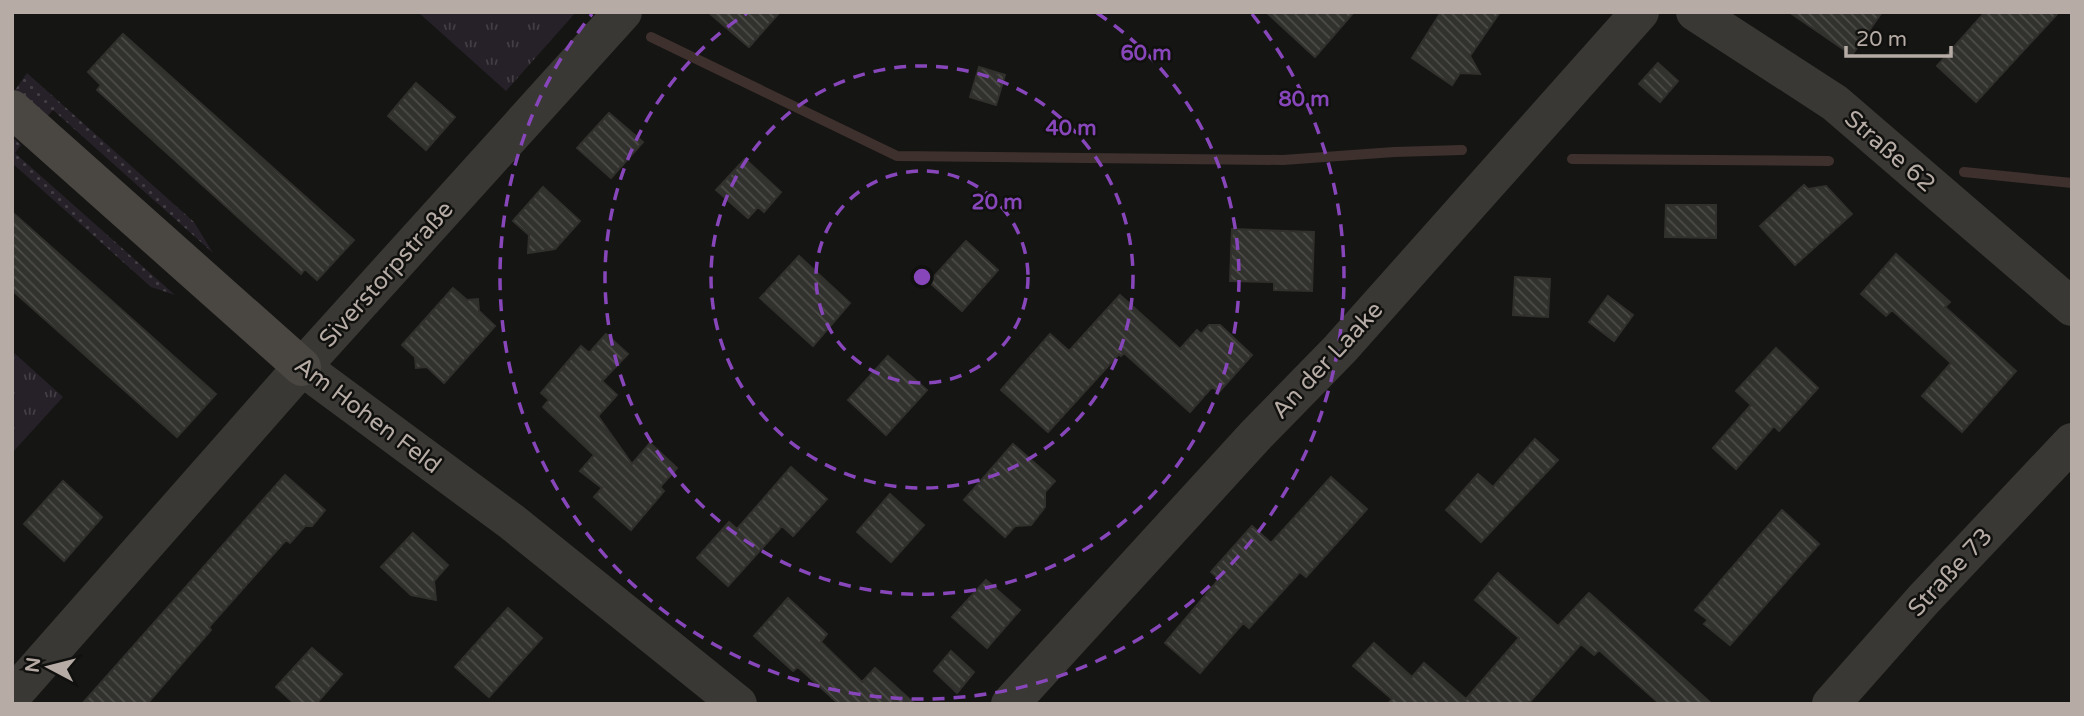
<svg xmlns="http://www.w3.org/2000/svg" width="2084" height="716" viewBox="0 0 2084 716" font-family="'Varela Round',sans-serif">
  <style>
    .grass { fill: url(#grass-dots) }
    .park { fill: url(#park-tufts) }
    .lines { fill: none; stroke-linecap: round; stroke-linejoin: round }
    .stream { stroke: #3e302d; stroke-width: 10 }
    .building { fill: url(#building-back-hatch); stroke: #31302d; stroke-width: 2 }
    .street { stroke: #3a3834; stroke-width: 38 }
    .secondary { stroke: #4a4642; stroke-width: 38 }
    .ring { fill: none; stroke: #8746ba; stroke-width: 3.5; stroke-dasharray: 12 9 }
    .labels { text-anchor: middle; stroke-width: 5; stroke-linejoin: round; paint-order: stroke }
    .street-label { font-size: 24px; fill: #b6aca5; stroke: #10100e }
    .centre { fill: #8746ba; stroke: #10100e; stroke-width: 3.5 }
    .ring-label { font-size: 21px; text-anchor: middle; font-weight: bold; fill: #8746ba; stroke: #10100e; stroke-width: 5; stroke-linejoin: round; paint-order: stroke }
  </style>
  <defs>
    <pattern id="grass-dots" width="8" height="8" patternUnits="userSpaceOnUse" patternTransform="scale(1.75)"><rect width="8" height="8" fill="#262028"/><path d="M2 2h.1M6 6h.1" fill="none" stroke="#433e44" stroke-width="1.8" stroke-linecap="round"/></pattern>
    <pattern id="park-tufts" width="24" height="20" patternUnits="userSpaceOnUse" patternTransform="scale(1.75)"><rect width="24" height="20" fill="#262028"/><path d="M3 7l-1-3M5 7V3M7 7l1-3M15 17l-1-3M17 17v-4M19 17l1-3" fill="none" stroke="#433e44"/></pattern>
    <pattern id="building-back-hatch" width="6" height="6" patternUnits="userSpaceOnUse" patternTransform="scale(1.75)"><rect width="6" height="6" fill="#31312e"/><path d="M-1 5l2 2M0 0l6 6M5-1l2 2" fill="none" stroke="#4d4c49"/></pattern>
  </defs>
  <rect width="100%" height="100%" fill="#151513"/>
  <path class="grass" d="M27 73 194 222 213 253 53 110 46 118 15 90Z
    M15 139 21 145 15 153 175 295 151 287 12 163V142Z"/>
  <path class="park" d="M418 12H576L506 91Z
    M12 351 63 397 12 453Z"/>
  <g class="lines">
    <path class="stream" d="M651 37 897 156 1283 160 1394 152 1462 150
      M1572 159 1829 161
      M1964 172 2072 183"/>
  </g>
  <path class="building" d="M708 12H780L749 47Z
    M1266 12H1354L1315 57Z
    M1441 12H1500L1470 56 1480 74 1460 73 1452 85 1412 58Z
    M1789 12H1882L1852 55Z
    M1985 12H2059L1976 102 1937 66Z
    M123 34 354 240 317 280 305 269 301 274 97 90 101 85 88 72Z
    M1658 63 1678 81 1660 102 1639 84Z
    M979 67 1005 75 996 105 970 97Z
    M416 83 455 117 426 150 388 116Z
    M609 113 643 142 611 178 577 148Z
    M745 159 781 192 764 212 758 207 748 218 716 190Z
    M1804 185 1808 189 1826 186 1852 214 1795 265 1760 226Z
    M543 187 580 221 555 249 528 253 529 235 513 221Z
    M1666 205H1716V238L1665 237Z
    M12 212 216 394 177 437 12 290Z
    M1232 229 1314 232 1312 291 1274 290V282L1230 281Z
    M966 241 998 270 962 311 929 282Z
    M1896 254 1950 302 1945 307 2016 371 1962 432 1922 396 1951 363 1892 310 1886 316 1861 294Z
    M799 256 850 303 813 346 760 298Z
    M1515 277 1550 279 1548 317 1513 315Z
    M453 288 467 300 478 299 479 311 495 326 444 383 427 367 416 368 415 357 402 345Z
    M1120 295 1180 349 1197 330 1201 334 1209 325H1220L1252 355 1219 392 1212 387 1190 412 1124 353 1121 356 1119 354 1048 432 1001 390 1050 334 1069 351Z
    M1608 296 1633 315 1614 341 1589 322Z
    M606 334 628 354 602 381 617 395 598 416 632 464 650 443 677 468 660 487 664 491 631 530 594 497 602 488 580 471 594 455 543 407 549 400 541 393 581 346 589 353Z
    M1776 348 1818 388 1779 431 1774 426 1736 469 1713 448 1751 405 1736 391Z
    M888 356 927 390 886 435 848 400Z
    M1535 439 1558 460 1481 542 1446 510 1478 474 1493 487Z
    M1013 444 1055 481 1045 492V507L1031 525 1015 526 1005 537 964 500Z
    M791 467 827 499 793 536 782 526 728 586 697 558 729 522 737 529Z
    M285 475 325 510 312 526H305L290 543 286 540 209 627 211 630 147 704H82Z
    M1331 477 1367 509 1306 577 1300 572 1249 628 1243 623 1200 673 1165 643 1219 579 1211 572 1252 526 1271 543Z
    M63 481 102 517 64 561 24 524Z
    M890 494 924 525 891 562 857 532Z
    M1782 510 1819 544 1730 645 1704 624 1708 620 1695 610Z
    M413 533 448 565 434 581 436 600 411 595 381 567Z
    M1498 573 1558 626 1589 593 1712 704H1660L1599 650 1594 655 1581 644 1528 704H1388L1392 699 1353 666 1374 643 1412 677 1424 663 1466 699 1519 638 1475 600Z
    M986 580 1020 610 987 648 952 617Z
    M788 598 827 634 821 642 862 682 875 668 915 704H839L798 667 793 671 754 636Z
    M508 608 542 638 489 697 455 667Z
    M312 648 342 674 316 704H295L276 687Z
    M951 651 974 672 957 693 934 671Z"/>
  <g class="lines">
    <path class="street" d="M1695 12 1835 103 2072 307
      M302 367 512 522 738 704
      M12 696 302 367 623 12
      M1010 704 1255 436 1340 349 1640 12
      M1831 704 1923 600 2072 442"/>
    <path class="secondary" d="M12 109 302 367"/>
  </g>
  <g class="ring">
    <circle cx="922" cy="277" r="106"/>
    <circle cx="922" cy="277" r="211"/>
    <path d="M1097 13A317 317 0 1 1 747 13"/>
    <path d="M1252 14A422 422 0 1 1 592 14"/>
  </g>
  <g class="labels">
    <g class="street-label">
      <text transform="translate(1890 151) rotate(41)" y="8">Straße 62</text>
      <text transform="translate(386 274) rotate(-48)" y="8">Siverstorpstraße</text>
      <text transform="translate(1327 360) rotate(-47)" y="8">An der Laake</text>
      <text transform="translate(368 415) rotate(37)" y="8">Am Hohen Feld</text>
      <text transform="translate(1950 572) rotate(-47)" y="8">Straße 73</text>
    </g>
  </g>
  <circle cx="922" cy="277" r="10" class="centre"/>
  <g class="ring-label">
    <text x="1146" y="60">60 m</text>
    <text x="1304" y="106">80 m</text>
    <text x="1071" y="135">40 m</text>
    <text x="997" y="209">20 m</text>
  </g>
  <rect width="2084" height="716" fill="none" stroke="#b6aca5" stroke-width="28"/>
  <g transform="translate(49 667) rotate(277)" stroke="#10100e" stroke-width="5" paint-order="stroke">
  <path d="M0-5L12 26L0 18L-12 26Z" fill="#b6aca5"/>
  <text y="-10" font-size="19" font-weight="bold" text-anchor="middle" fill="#b6aca5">N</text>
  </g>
  <path d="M1846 46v10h105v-10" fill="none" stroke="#b6aca5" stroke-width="3.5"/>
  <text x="1856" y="46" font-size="21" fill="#b6aca5" stroke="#10100e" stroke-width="5" paint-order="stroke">20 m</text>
</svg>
